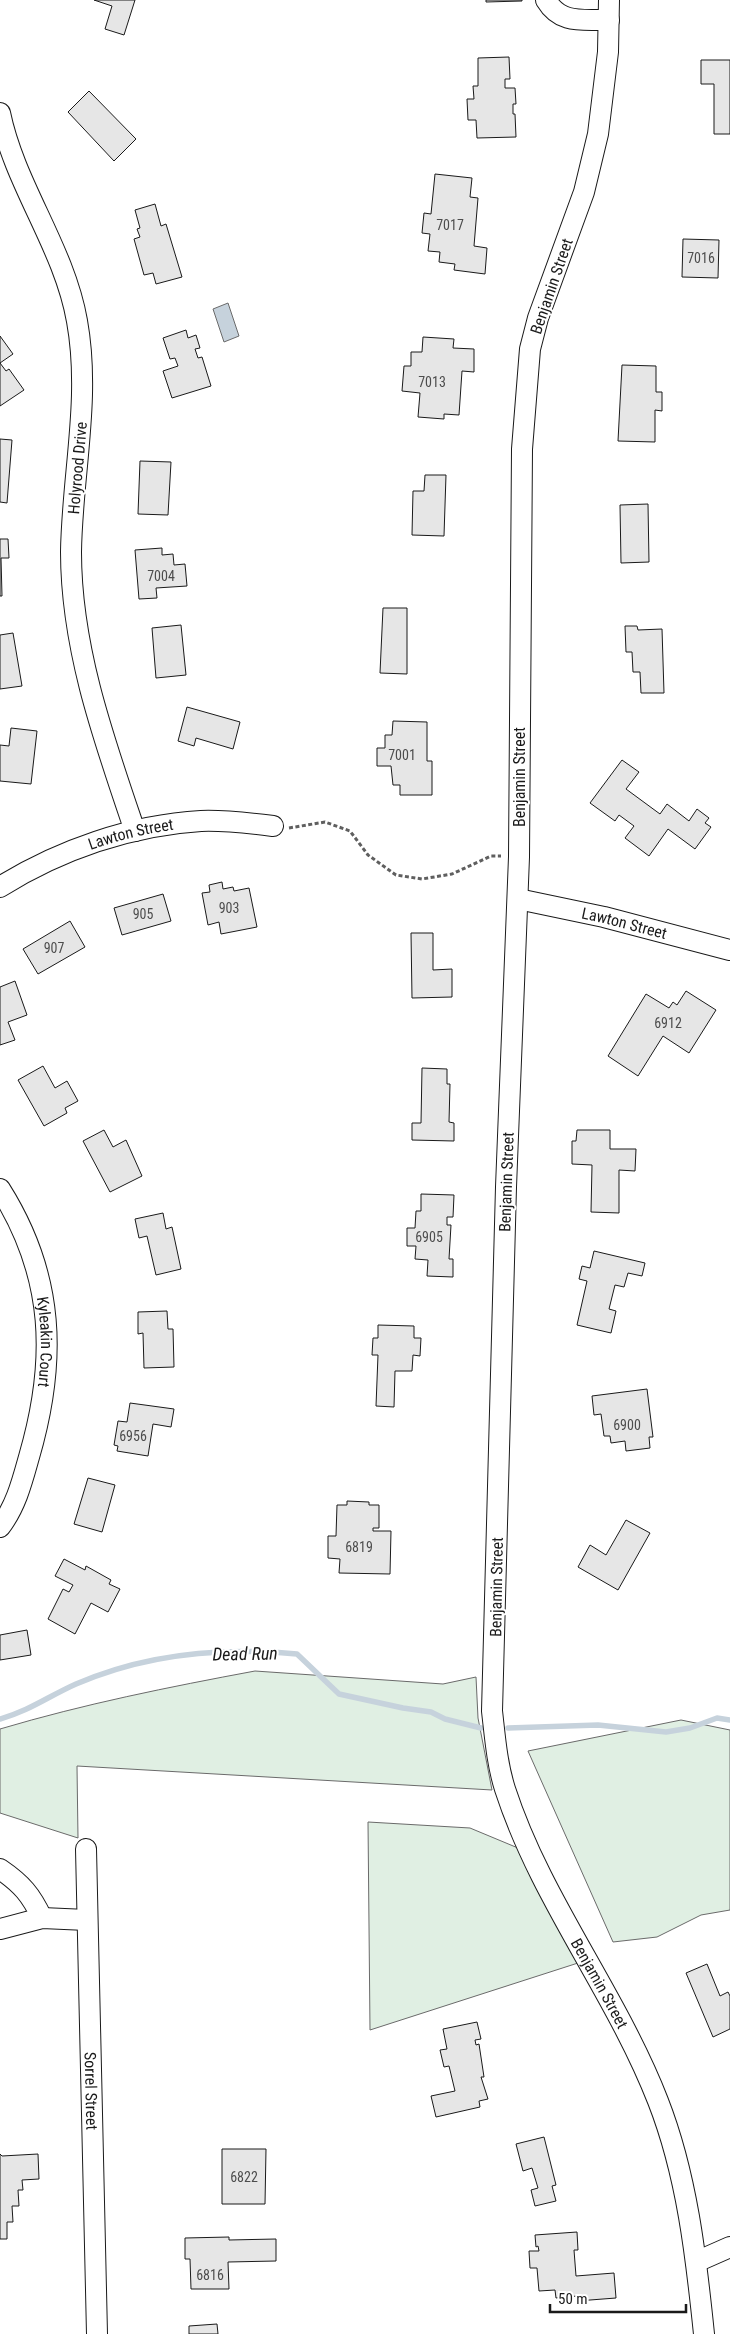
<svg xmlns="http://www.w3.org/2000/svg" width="730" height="2334" viewBox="0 0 730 2334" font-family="'Roboto Condensed',sans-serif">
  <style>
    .green { fill: #e0efe3; stroke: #6a6a6a }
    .water { fill: #c6d2dc; stroke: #6a6a6a }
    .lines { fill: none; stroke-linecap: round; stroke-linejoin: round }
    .stream { stroke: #c6d2dc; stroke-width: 5.5 }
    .building { fill: #e6e6e6; stroke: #1a1a1a }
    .minor-casing { stroke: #1a1a1a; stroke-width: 22 }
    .path { stroke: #5f5f5f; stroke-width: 3; stroke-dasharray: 4 2.5; stroke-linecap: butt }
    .minor { stroke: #fff; stroke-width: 20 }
    .labels { text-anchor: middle; stroke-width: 4; stroke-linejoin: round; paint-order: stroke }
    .number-label { font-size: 14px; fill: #4d4d4d }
    .street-label { font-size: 16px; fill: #1a1a1a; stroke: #fff }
    .water-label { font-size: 18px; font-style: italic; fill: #1a1a1a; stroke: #fff }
  </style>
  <rect width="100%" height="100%" fill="#fff"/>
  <path class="green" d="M255 1671 443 1684 476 1677 478 1718 492 1790 77 1766 78 1838 0 1813V1729C84 1704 169 1687 255 1671Z
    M681 1720 730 1730V1910L701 1915 657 1937 613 1942 528 1751Z
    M368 1822 470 1828 518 1848 578 1963 370 2030Z"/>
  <path class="water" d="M228 303 239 336 224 342 213 309Z"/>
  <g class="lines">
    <path class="stream" d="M0 1719C29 1711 49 1696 76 1684 145 1654 223 1647 297 1654L339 1694 403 1708 431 1712 445 1719 481 1728
      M508 1728 598 1725 666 1732 690 1728 717 1718 730 1720"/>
  </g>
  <path class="building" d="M94 0H135L124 35 105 29 112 6Z
    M486 0H522V1L486 2Z
    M509 57 510 79H505V88H515L516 104H513V114H515L516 137 477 138 476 120H468L467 99H474L473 86H478V58Z
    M701 60H730V134H714V84H701Z
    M89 91 136 139 114 161 68 112Z
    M435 174 472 178 470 197 478 198 474 246 487 248 485 274 454 270 455 264 439 262 440 252 428 251 430 234 422 233 424 213 431 214Z
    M155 204 161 226 166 224 182 277 156 284 153 273 144 275 134 239 140 237 137 229 140 228 135 210Z
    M683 239 719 240 718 278 682 277Z
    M186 330 188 338 196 335 200 348 195 349 198 358 202 357 211 386 172 398 163 371 178 366 175 358 170 359 163 338Z
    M0 336 13 354 0 363 6 371 9 369 24 390 0 406Z
    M423 337 454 339 453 348 474 349V372L462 371 459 415 444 414V419L418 417 420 393 402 391 404 366H411V352H422Z
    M622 365 656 366V392H662V411L655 410V442L618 441Z
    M0 439 12 440 7 503 0 502Z
    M140 461 171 462 168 515 138 514Z
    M425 475H446L444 536 412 535 413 491H424Z
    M648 504 649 562 621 563 620 505Z
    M0 539H8L9 558H1L2 596H0Z
    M162 548V555L173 554 174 565 185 564 187 586 156 588 157 598 139 599 135 550Z
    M383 608H407V674L380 673Z
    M181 625 186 675 156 678 152 628Z
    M625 626H637L638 630 662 629 664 693H641L640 672H633L632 652H626Z
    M13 633 22 686 0 689V635Z
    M187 707 240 722 233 749 196 738 194 746 178 741Z
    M393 721 427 722V761H432V795H400V785H393L391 766H377V748H385V735H392Z
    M11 728 37 731 31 784 0 781V745L9 746Z
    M622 760 639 772 626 789 660 814 667 804 689 821 697 809 709 818 705 823 711 827 695 849 668 829 649 856 625 838 634 826 619 815 615 821 590 803Z
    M222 882 223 889 233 887 234 891 249 888 257 927 221 934 219 922 208 925 202 893 210 892 209 885Z
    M163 894 171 921 122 935 114 908Z
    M70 921 85 947 38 974 23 949Z
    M411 933H433V970L452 969V997L412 998Z
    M15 981 27 1015 8 1022 15 1040 0 1045V987Z
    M686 991 716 1010 689 1053 663 1036 638 1076 608 1056 646 994 669 1008 673 1002 677 1005Z
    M43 1066 55 1088 67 1081 78 1101 65 1108 67 1113 44 1126 18 1080Z
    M422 1068 447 1069V1084H450L449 1122 454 1123V1141L412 1140V1123H421Z
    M104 1130 113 1147 126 1140 142 1176 110 1192 83 1141Z
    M577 1130H610V1149H636L635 1171 619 1170V1213L591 1212 592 1165 572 1164V1141H576Z
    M421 1194 454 1195 453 1217H447V1225H451L449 1259H453V1277L427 1276 428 1260 415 1259 416 1246H407V1228H415L416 1211H421Z
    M163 1213 166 1229 172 1227 181 1269 156 1275 147 1236 139 1238 135 1219Z
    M594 1251 645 1263 642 1276 628 1273 624 1287 615 1285 609 1309 616 1311 611 1333 577 1325 587 1281 579 1279 582 1266 590 1268Z
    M167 1311 168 1329H173L174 1367 144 1368 143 1333 138 1334V1312Z
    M378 1325 414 1326V1338H421L420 1356 413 1355 412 1371H395L394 1407 376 1406 378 1355H372L373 1338H378Z
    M647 1389 653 1437H649L650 1448 626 1451 625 1441 611 1443 610 1436H604L601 1414 594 1415 592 1396Z
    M130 1403 174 1409 171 1427 153 1424 148 1456 117 1451 118 1446 114 1445 118 1421 127 1422Z
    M88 1478 115 1485 102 1532 74 1524Z
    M347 1501 369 1502V1505H379V1528H373V1531H391L390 1574 339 1573 340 1559 328 1558V1536H336L337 1505H347Z
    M626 1520 650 1533 618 1590 578 1567 590 1545 606 1555Z
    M64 1559 85 1570 86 1566 111 1580 109 1584 120 1589 108 1612 91 1603 75 1634 48 1619 63 1589 69 1592 73 1585 55 1576Z
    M27 1630 31 1655 0 1660V1635Z
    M707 1964 720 1996 728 1992 730 1996V2029L713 2037 686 1973Z
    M477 2022 481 2039 475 2040 476 2045 479 2044 484 2077H481L488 2099 479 2101 480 2107 436 2117 431 2096 455 2091 449 2066 444 2067 440 2050 447 2049 443 2029Z
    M544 2137 556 2185 552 2186 556 2201 535 2206 531 2190 538 2188 532 2168 523 2171 516 2144Z
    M222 2149H266L265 2204H222Z
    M0 2154 2 2156 38 2154 39 2179 22 2180 23 2190H18L19 2206H12L13 2222H7V2239H0Z
    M577 2232 578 2250H574L576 2276 614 2273 616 2298 577 2301V2296L556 2298 555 2290 539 2291 537 2268H530L529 2251H539L538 2246 536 2247 535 2235Z
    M229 2237V2240L276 2239V2261L228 2262 229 2289H191L190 2259H185V2238Z
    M217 2324 218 2334H189V2326Z"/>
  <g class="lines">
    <defs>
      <g id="minor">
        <path d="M546 0C561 25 583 19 609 20"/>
        <path id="s1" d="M609 0 608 52 598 134 584 192 538 318 530 349 522 449 519 857 506 1187 492 1711C495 1737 497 1764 505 1789 541 1900 616 1993 658 2101 687 2175 696 2256 704 2334"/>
        <path d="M0 113C15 186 64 247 77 321 91 398 72 475 71 552 71 648 104 740 135 831"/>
        <path id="s2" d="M0 887C59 850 131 825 201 821 225 820 249 823 273 826"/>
        <path id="s3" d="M518 899 604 917 730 950"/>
        <path id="s4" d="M0 1189C55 1276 57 1361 29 1457 22 1482 16 1506 0 1527"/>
        <path id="s5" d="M86 1849 97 2334"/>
        <path d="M0 1869C22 1884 31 1895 42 1918"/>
        <path d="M0 1929 42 1918 87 1920"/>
        <path d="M696 2262 730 2247"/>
      </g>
    </defs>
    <use href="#minor" class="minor-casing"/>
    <path class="path" d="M289 828 325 822 350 831 368 855 396 875 422 879 452 874 491 856H501"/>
    <use href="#minor" class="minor"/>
  </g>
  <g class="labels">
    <g class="number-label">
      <text x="450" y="230">7017</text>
      <text x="701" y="263">7016</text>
      <text x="432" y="387">7013</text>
      <text x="161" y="581">7004</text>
      <text x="402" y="760">7001</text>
      <text x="229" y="913">903</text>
      <text x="143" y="919">905</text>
      <text x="54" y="953">907</text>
      <text x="668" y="1028">6912</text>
      <text x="429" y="1242">6905</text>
      <text x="627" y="1430">6900</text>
      <text x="133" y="1441">6956</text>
      <text x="359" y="1552">6819</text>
      <text x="244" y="2182">6822</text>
      <text x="210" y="2280">6816</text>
    </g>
    <g class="street-label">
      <text transform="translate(551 286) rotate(-71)" y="6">Benjamin Street</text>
      <text transform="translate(77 468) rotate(-85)" y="6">Holyrood Drive</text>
      <text transform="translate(519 777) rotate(-90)" y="6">Benjamin Street</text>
      <text dy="6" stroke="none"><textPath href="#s2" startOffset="142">Lawton Street</textPath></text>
      <text dy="6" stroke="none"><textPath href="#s3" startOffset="109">Lawton Street</textPath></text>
      <text transform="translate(506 1182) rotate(-88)" y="6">Benjamin Street</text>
      <text dy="6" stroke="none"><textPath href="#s4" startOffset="162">Kyleakin Court</textPath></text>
      <text transform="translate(496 1587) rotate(-89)" y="6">Benjamin Street</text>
      <text dy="6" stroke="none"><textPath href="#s1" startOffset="2019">Benjamin Street</textPath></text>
      <text dy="6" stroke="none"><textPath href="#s5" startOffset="242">Sorrel Street</textPath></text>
    </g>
    <g class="water-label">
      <text transform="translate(245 1654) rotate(-1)" y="6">Dead Run</text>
    </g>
  </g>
  <path d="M550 2304v8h136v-8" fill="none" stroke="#1a1a1a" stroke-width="2.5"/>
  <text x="558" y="2304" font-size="15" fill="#1a1a1a" stroke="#ffffff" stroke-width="4" paint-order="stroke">50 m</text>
</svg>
